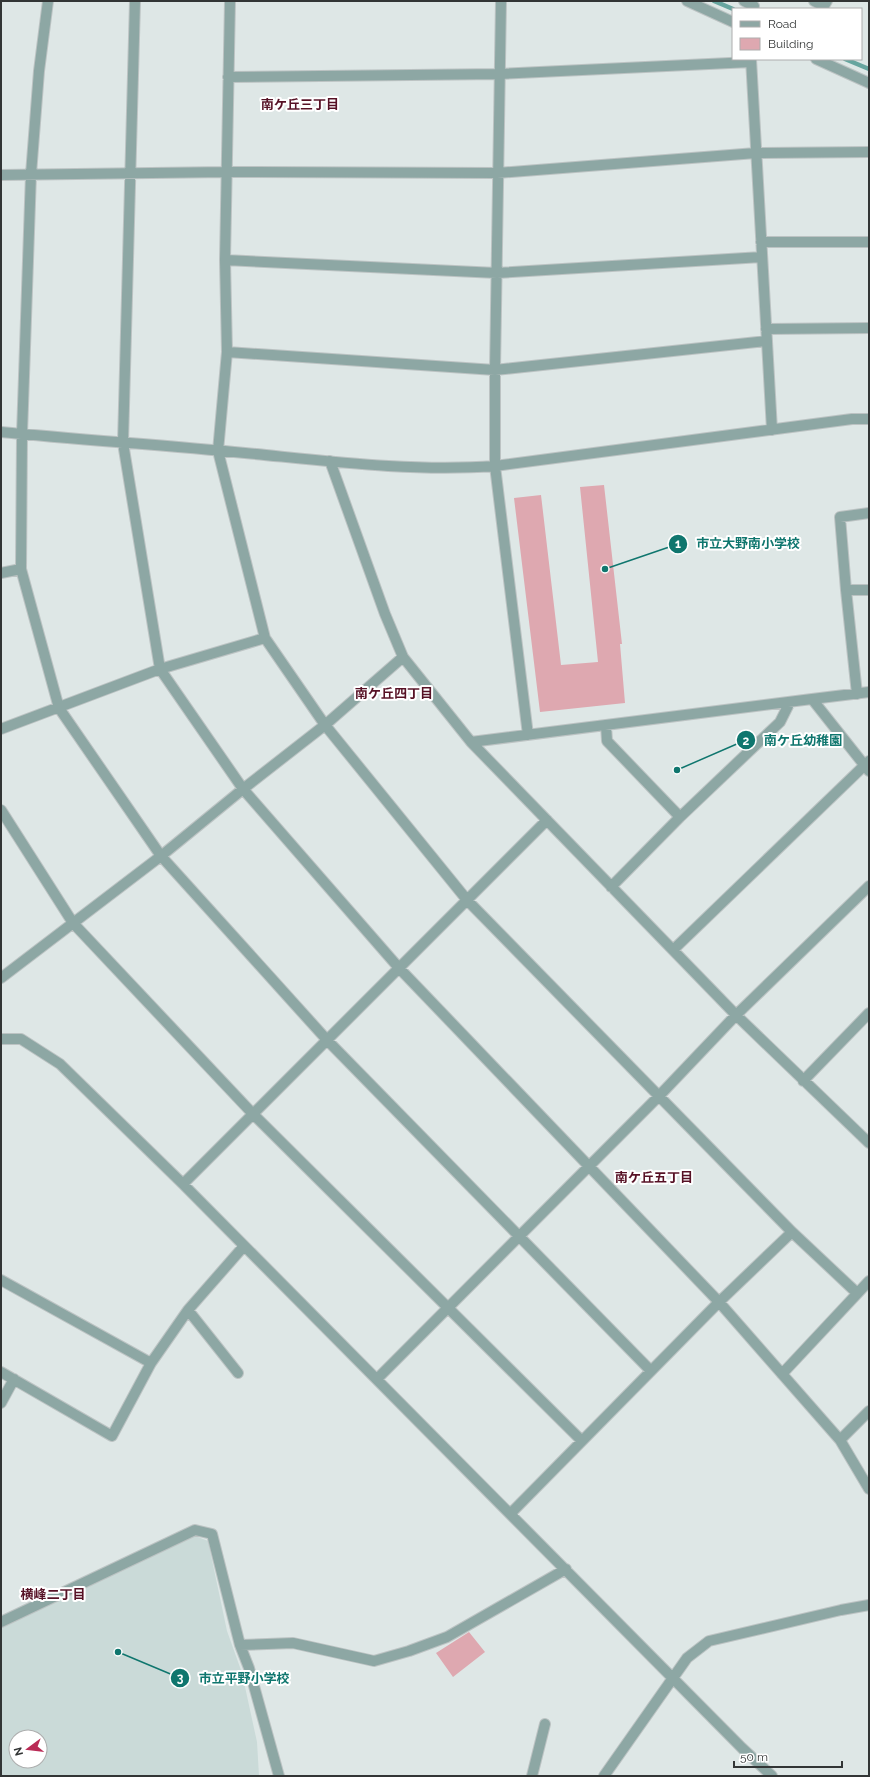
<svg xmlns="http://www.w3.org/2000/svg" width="870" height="1777" viewBox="0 0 870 1777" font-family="Raleway,'Noto Sans JP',sans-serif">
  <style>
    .built { fill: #cadad8; fill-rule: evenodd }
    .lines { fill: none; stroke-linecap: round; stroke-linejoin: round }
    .stream { stroke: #67a59f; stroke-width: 4.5 }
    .building { fill: #dea8b0 }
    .minor-casing { stroke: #bcc3c3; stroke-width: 12 }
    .minor { stroke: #8da7a4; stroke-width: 10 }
    .labels { text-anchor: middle; stroke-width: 4; stroke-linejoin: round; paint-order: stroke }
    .neighbourhood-label { font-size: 13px; font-weight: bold; fill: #561125; stroke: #fff }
    .leader { fill: none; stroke: #0f766e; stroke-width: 1.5 }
    .callout-dot { fill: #0f766e; stroke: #fff; stroke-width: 1.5 }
    .mark-label { font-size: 12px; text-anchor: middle; font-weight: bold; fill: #fff }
    .callout-label { font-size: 13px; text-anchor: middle; font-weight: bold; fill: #0f766e; stroke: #fff; stroke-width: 4; stroke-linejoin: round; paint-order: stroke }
  </style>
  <rect width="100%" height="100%" fill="#dee7e6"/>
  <path class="built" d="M193 1535 208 1541 227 1631 242 1673 257 1742 259 1776H1V1624ZM16 1737H40V1761H16Z"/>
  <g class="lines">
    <path class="stream" d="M714 1 733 9
      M845 59 869 69"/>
  </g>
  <path class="building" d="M604 485 622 644H620L625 703 540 712 514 498 541 495 561 665 598 662 580 487Z
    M469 1632 485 1652 453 1677 436 1653Z"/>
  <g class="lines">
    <defs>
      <path id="minor" d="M48 1 39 71 31 174 22 434 21 569 59 708 161 856 327 1040 651 1371
        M135 1 123 443 160 669 243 789 399 968 719 1302 840 1440 869 1489
        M230 1 225 260 227 352 218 451 265 638 325 725 467 900 792 1232 719 1302 510 1514
        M501 1 495 370V466L528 735
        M687 1 733 22
        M744 1 754 6
        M814 1 824 6 827 1
        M751 59 772 430
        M816 59 869 83
        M228 77 499 74 751 62
        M1 175 226 172 497 173 756 153 869 152
        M761 242H869
        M225 260 497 273 762 257
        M766 329 869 328
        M227 352 495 370 767 341
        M1 432C82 440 164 445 245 453 328 461 412 472 495 466L852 419H869
        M330 461 385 614 403 657 471 742 736 1015 869 1143
        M1 573 21 569
        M846 590H869
        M857 694 846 590 840 517 869 513
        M812 699 869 692
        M606 725 607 741 680 817
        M1 729 160 669 265 638
        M471 742 812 699 869 771
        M1 810 73 923 253 1114 582 1441
        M611 887 680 817 780 722 790 702
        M673 950 869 761
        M1 978 161 856 243 789 325 725 403 657
        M1 1039H21L60 1064 183 1184 742 1748 772 1776
        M803 1081 869 1013
        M183 1184 547 820
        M792 1232 857 1293
        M1 1280 151 1363
        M1 1372 112 1436 151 1363 188 1310
        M238 1373 188 1310 244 1246
        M782 1374 869 1281
        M377 1379 659 1096 736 1015 869 886
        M1 1403 14 1379
        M840 1440 869 1411
        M1 1622 195 1530 212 1534 240 1645 249 1668 279 1776
        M240 1645 293 1643 374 1661 409 1651 447 1637 566 1569
        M532 1776 545 1724
        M604 1776 687 1658 709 1641 841 1610 869 1605"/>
    </defs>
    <use href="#minor" class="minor-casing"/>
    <use href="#minor" class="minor"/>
  </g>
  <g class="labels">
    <g class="neighbourhood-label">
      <text x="300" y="109">南ケ丘三丁目</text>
      <text x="394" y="698">南ケ丘四丁目</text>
      <text x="654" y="1182">南ケ丘五丁目</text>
      <text x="53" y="1599">横峰二丁目</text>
    </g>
  </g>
  <path class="leader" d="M605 569L678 544M677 770L746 740M118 1652L180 1678"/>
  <g class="callout-dot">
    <circle cx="605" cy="569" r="4"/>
    <circle cx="677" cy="770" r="4"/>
    <circle cx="118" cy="1652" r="4"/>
    <circle cx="678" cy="544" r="10"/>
    <circle cx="746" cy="740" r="10"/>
    <circle cx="180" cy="1678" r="10"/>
  </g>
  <g class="mark-label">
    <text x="678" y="548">1</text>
    <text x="746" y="745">2</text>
    <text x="180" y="1682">3</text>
  </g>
  <g class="callout-label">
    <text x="748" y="548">市立大野南小学校</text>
    <text x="803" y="745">南ケ丘幼稚園</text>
    <text x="244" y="1683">市立平野小学校</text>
  </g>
  <rect width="870" height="1777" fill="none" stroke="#323535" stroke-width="4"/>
  <rect x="732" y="8" width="130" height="52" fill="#ffffff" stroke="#adaeae"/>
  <rect x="740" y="21" width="20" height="6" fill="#8da7a4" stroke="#adaeae"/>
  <text x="768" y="28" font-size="12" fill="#323535">Road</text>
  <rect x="740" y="38" width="20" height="12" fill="#dea8b0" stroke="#adaeae"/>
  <text x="768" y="48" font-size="12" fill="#323535">Building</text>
  <g transform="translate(28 1749) rotate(255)"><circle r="19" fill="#ffffff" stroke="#adaeae"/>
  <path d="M0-3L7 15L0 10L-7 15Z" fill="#ba2b56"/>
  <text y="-6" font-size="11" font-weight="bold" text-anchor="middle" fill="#323535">N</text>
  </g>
  <path d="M734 1761v6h108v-6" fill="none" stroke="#323535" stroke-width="2"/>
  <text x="740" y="1761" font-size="12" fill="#323535" stroke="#ffffff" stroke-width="3" paint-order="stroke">50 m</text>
</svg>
